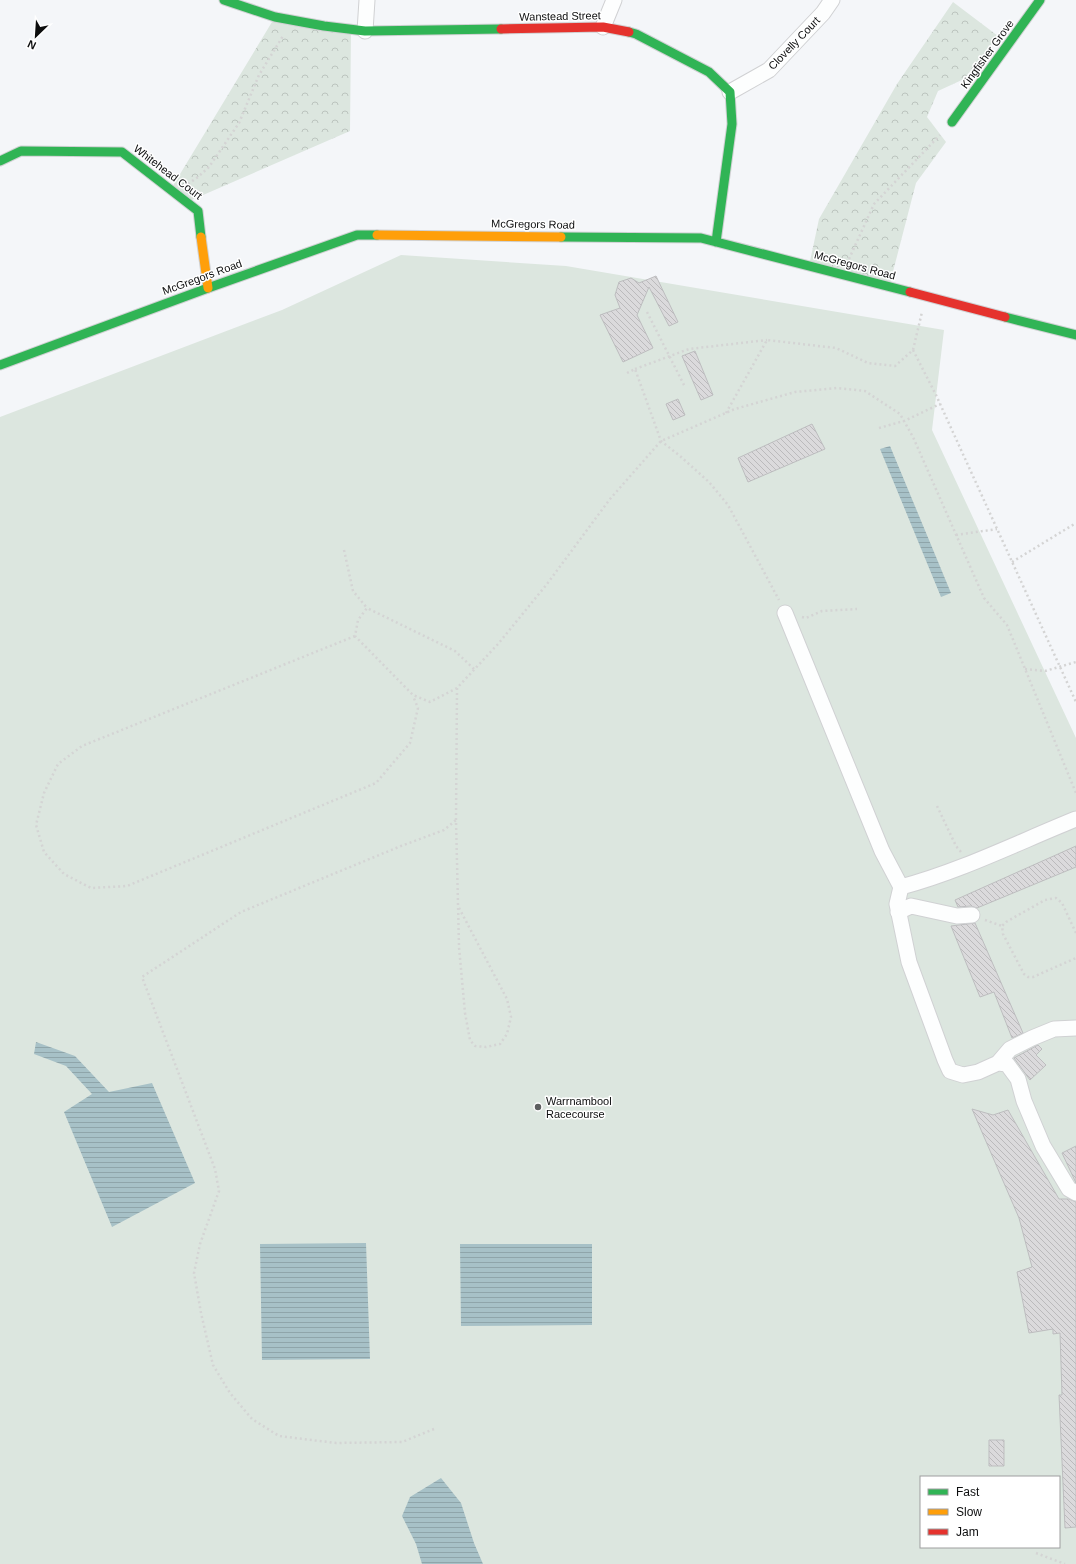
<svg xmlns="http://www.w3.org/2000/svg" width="1076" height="1564" viewBox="0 0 1076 1564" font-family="Arial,sans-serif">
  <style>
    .park { fill: url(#park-crowns) }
    .pitch { fill: #dce6df; fill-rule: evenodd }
    .water { fill: url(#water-rules) }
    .building { fill: url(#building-back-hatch); stroke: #bdbdbf }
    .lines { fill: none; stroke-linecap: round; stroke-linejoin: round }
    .street-casing { stroke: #d0d1d3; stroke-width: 17 }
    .fast-casing { stroke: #d0d1d3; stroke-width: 11 }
    .slow-casing { stroke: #d0d1d3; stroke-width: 11 }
    .jam-casing { stroke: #d0d1d3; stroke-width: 11 }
    .path { stroke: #d4d4d4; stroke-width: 2.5; stroke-dasharray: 2 3; stroke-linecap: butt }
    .street { stroke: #fdfefe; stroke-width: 15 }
    .fast { stroke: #30b455; stroke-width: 9 }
    .slow { stroke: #ff9f0a; stroke-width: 9 }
    .jam { stroke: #e5322d; stroke-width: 9 }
    .poi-dot { fill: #5d5f60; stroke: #fff; stroke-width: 1.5 }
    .labels { text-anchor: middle; stroke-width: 3; stroke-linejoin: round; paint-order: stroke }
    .street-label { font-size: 11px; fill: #0c0d0e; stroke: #fff }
    .poi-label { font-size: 11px; fill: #0c0d0e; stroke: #fff; text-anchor: start }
  </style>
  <defs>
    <pattern id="park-crowns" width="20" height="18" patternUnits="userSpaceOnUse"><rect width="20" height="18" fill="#dce6df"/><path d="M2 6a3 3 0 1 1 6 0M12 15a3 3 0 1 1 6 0" fill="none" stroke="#bcc4be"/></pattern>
    <pattern id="water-rules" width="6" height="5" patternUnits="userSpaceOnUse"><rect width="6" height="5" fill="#a7c1c7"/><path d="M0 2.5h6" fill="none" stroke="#8fa5aa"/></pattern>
    <pattern id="building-back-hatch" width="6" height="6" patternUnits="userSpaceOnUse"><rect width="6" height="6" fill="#dbdadc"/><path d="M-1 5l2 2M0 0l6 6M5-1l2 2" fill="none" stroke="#bbbabc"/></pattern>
  </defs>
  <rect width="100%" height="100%" fill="#f4f6f9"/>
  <path class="park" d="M953 2 998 36 964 79 938 91 927 117 946 142 916 183 889 287 809 266 819 219 897 84Z
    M275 17 351 29 350 131 187 202 171 189Z"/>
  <path class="pitch" d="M401 255 566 266 944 330 932 430 1076 738V1564H0V417L282 310ZM921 1477H1059V1547H921Z"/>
  <path class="water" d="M890 446 951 593 941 597 880 449Z
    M36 1042 75 1056 109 1092 152 1083 195 1183 112 1227 64 1112 92 1094 66 1066 34 1054Z
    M366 1243 370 1359 262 1360 260 1244Z
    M460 1244H592V1325L461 1326Z
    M441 1478 461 1503 474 1543 483 1564H422L416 1544 402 1516 410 1497Z"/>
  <path class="building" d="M656 276 678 322 669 326 649 287 637 315 653 348 623 362 600 315 620 308 615 295 619 282 631 278 639 283Z
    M695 351 713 395 701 400 682 356Z
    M678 399 685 415 673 420 666 404Z
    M812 424 825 449 748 482 738 458Z
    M1076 846V867L977 908 971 906 958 907 955 900Z
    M975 923 1023 1033 1012 1038 994 992 980 997 951 926Z
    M1038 1045 1042 1049 1036 1055 1046 1065 1030 1080 1014 1058Z
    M972 1109 993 1115 1008 1110 1059 1199H1069L1076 1202V1527L1065 1528 1059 1395H1062L1060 1333 1053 1334V1329L1029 1333 1017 1272 1032 1267 1019 1218Z
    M1076 1146V1183L1062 1153Z
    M989 1440H1004V1466H989Z"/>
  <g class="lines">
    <defs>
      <path id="street" d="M603 27 614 0
        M365 31 367 0
        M730 92 769 70 823 13 832 0
        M785 613 882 851 901 887 897 904 909 962 945 1060 950 1071 963 1075 978 1072 998 1063 1010 1049 1032 1038 1054 1029 1076 1028
        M901 887C961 871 1019 842 1076 819
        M898 912 911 906 957 916 972 915
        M998 1063 1007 1064 1018 1079 1024 1101 1043 1146 1069 1189 1076 1193"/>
      <path id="fast" d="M224 0 275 17 324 26 365 31 501 29
        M629 32 636 34 709 72 730 92 732 124 716 242
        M952 122 1040 0
        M0 161 21 151 122 152 198 211 201 237
        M561 237 701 238 910 292
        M1005 317 1076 335
        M0 365 208 288 357 235H377"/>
      <path id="slow" d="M377 235 561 237
        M201 237 208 288"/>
      <path id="jam" d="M501 29 603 27 629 32
        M910 292 1005 317"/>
    </defs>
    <use href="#street" class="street-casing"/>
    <use href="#fast" class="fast-casing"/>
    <use href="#slow" class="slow-casing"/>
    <use href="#jam" class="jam-casing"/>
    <path class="path" d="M188 184 198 177 209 167 239 123 259 75 283 36
      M849 259 874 204 940 135
      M647 312 685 387
      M913 350 936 395 1076 702
      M635 369 689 349 767 340
      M627 373 635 369 661 441 680 456 709 482 728 505 779 600
      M726 413 767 340 836 348 868 363 895 366 913 350 922 312
      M879 428 904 421 940 404
      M956 535 997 529
      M344 550 353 591 367 608
      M1012 562 1076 523
      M802 617 806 618 822 611 857 609
      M355 636 82 746 58 764 44 793 36 825 44 852 64 874 91 888 127 886 376 783 410 743 418 708 413 696
      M474 669 455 651 367 608 358 620 355 636 413 695 430 702 457 688 498 644 547 584 610 499 661 441 735 409 795 392 837 388 865 391 900 414 913 437 984 598 1007 625 1076 793
      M1025 669 1045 671 1076 662
      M457 688 456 820 459 947 465 1013 470 1040 475 1046 486 1047 500 1044 507 1034 511 1017 507 999 458 906
      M937 806 956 846 961 852
      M985 920 1002 926
      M1076 933 1062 903 1056 898 1045 900 1006 922 1002 926 1003 934 1024 974 1028 977H1033L1076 958
      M434 1429 402 1442 336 1443 279 1436 252 1419 230 1393 213 1365 201 1313 194 1273 200 1244 219 1191 215 1169 142 977 241 912 401 846 444 830 456 820
      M1036 1553 1065 1564"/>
    <use href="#street" class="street"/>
    <use href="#fast" class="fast"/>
    <use href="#slow" class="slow"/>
    <use href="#jam" class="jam"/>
  </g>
  <circle class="poi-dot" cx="538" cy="1107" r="4"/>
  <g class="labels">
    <g class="street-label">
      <text transform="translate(560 16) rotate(-1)" y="4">Wanstead Street</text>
      <text transform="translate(794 43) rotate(-46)" y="4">Clovelly Court</text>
      <text transform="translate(987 54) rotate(-54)" y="4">Kingfisher Grove</text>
      <text transform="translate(168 172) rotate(37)" y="4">Whitehead Court</text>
      <text transform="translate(533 224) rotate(1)" y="4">McGregors Road</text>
      <text transform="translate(855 265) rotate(15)" y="4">McGregors Road</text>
      <text transform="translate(202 277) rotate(-20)" y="4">McGregors Road</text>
    </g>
    <g class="poi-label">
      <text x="546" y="1105">Warrnambool<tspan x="546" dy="13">Racecourse</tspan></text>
    </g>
  </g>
  <rect x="920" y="1476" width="140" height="72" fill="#ffffff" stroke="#9e9e9f"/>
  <rect x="928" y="1489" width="20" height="6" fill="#30b455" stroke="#9e9e9f"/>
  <text x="956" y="1496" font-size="12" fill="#0c0d0e">Fast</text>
  <rect x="928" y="1509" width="20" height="6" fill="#ff9f0a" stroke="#9e9e9f"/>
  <text x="956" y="1516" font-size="12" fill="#0c0d0e">Slow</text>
  <rect x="928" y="1529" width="20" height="6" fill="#e5322d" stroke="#9e9e9f"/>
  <text x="956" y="1536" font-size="12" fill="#0c0d0e">Jam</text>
  <g transform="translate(36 36) rotate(205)" stroke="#ffffff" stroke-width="3" paint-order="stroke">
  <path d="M0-3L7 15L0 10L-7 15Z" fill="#0c0d0e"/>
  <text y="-6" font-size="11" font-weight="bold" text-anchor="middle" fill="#0c0d0e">N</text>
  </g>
</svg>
